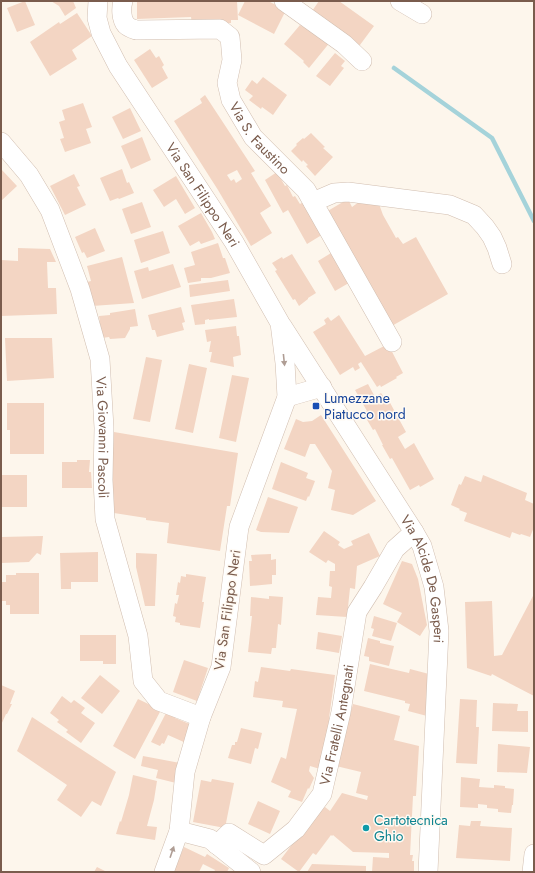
<svg xmlns="http://www.w3.org/2000/svg" width="535" height="873" viewBox="0 0 535 873" font-family="Jost,sans-serif">
  <style>
    .lines { fill: none; stroke-linecap: round; stroke-linejoin: round }
    .stream { stroke: #a5d3da; stroke-width: 4.5 }
    .building { fill: #f3d5c3; fill-rule: evenodd }
    .minor-casing { stroke: #d1beb0; stroke-width: 20 }
    .minor { stroke: #fff; stroke-width: 19 }
    .oneway { fill: #af9d94 }
    .transit-dot { fill: #1a4fb4; stroke: #fffaf3; stroke-width: 1.5 }
    .culture-dot { fill: #0f9aa8; stroke: #fffaf3; stroke-width: 1.5 }
    .labels { text-anchor: middle; stroke-width: 3; stroke-linejoin: round; paint-order: stroke }
    .street-label { font-size: 14px; fill: #7a5c4d; stroke: #fffaf3 }
    .transit-label { font-size: 14px; fill: #164399; stroke: #fffaf3; text-anchor: start }
    .culture-label { font-size: 14px; fill: #0d838f; stroke: #fffaf3; text-anchor: start }
  </style>
  <rect width="100%" height="100%" fill="#fdf6ec"/>
  <g class="lines">
    <path class="stream" d="M394 68 492 138 534 221"/>
  </g>
  <path class="building" d="M25 1 35 25 17 32 7 8Z
    M51 1H73L76 8 65 16 59 6Z
    M137 1H237L238 20H231V23L192 24 191 17 137 19Z
    M245 1H268L286 10 274 34 238 15Z
    M319 1H339L374 26 357 49 310 14Z
    M77 13 92 36 72 50 77 59 50 76 30 42 59 22 60 24Z
    M307 22 331 41 309 68 303 62 304 61 284 44 300 25 303 27Z
    M150 49 156 58 159 56 164 65 162 67 168 78 152 88 134 60Z
    M335 53 345 61 341 66 344 68 330 86 316 76Z
    M263 77 287 95 273 115 262 107 261 109 249 100 253 96 245 90 252 80 257 84Z
    M205 95 255 171 251 173 271 206 260 213 272 233 251 246 218 190 174 121 202 103 200 99ZM237 170 242 179 236 183 234 179 231 181 227 175Z
    M83 103 92 127 86 129 91 143 65 152 60 139 64 138 59 122 65 120 62 110Z
    M130 108 141 131 123 139 112 117Z
    M311 133 325 147 323 148 333 157 315 176 306 166 308 165 303 160 302 162 291 151 297 145 296 144 303 138 304 139Z
    M142 137 151 160 131 169 121 146Z
    M1 169 17 186 1 201Z
    M122 169 127 183 129 182 134 193 119 199 118 198 110 201 100 178Z
    M277 172 285 186 287 185 293 197 295 196 300 204 307 200 325 233 307 244 288 210 283 213 265 180Z
    M74 174 80 186 77 187 86 205 65 215 50 186Z
    M176 176 195 208 185 214 176 199 164 207 153 190Z
    M348 199 352 207 359 202 379 204 383 215 396 238 398 237 403 244 416 237 448 294 390 327 326 212Z
    M142 202 151 227 131 234 122 209Z
    M201 213 212 232 215 239 201 244 199 241 190 246 178 226Z
    M95 228 105 251 87 258 84 252 82 253 75 237Z
    M163 231 170 253 141 263 134 240Z
    M218 243 223 258H225L230 273 211 278H201V281L188 283 184 268 195 265 191 252Z
    M18 248 50 249 56 262H47L48 288H56L57 314 1 316V260L18 261Z
    M336 250 354 280 335 291 318 261Z
    M292 254 316 293 308 298V299L299 306 295 299 293 300 275 271 277 270 272 263 282 257 283 259Z
    M122 257 134 303 92 306 87 282 91 281 87 266Z
    M173 264 181 287 142 299 134 271 148 267 149 271Z
    M228 280 230 291 190 297 189 285Z
    M234 299 237 317 209 320V319L205 320V324L195 325 191 305Z
    M181 307 185 322 182 323 184 330 157 337 155 330H152L148 315Z
    M135 309 138 326 130 327V329L125 338 110 339 109 337 102 338 99 316 110 315V313Z
    M339 315 365 356 388 344 403 373 396 377 397 378 381 387 380 385 377 387 361 362 358 364 360 368 355 371 353 367 340 375 313 332 326 324 324 320 328 317 331 321Z
    M236 326 237 336H239L241 355 233 357 234 367 210 362 212 352H209L211 341 207 342 205 330Z
    M5 338H52L54 378 7 381Z
    M146 357 162 360 150 422 133 419Z
    M189 364 207 368 193 433 175 429Z
    M232 375 249 378 236 442 219 438Z
    M368 384 375 397 381 393 386 400 388 399 406 432 398 437 405 449 414 443 434 479 420 487 419 485 410 490 392 458 390 459 382 445H383L375 429 373 430 363 413 367 411 355 390Z
    M7 403H44V454H10V430H7Z
    M321 415 376 501 353 515 331 510 335 490 328 488 332 471 315 444H310L305 457 284 449 296 419 303 422 312 421Z
    M114 432 238 453 230 506H227L220 551 167 543 169 523 146 520V518L114 513 112 465Z
    M77 460H90L89 472H91L92 488H62V462H77Z
    M281 462 308 473 306 478 315 481 309 497 308 496 306 501 272 489Z
    M2 475H27V507H2Z
    M483 475 527 493 525 500 534 504V527L530 537 521 534 520 535 512 532 510 538 464 521 467 513 459 510 460 509 451 505 459 484 461 485 465 476 481 482Z
    M268 497 298 507 289 533 261 532 256 530Z
    M324 531 340 542 338 545 344 549 353 545 351 541 369 533 380 556 357 566 355 589 350 588 347 617 316 615 318 597 331 598 332 587 329 586 330 571H335V564L328 560 326 563 309 552Z
    M43 536 41 555 37 553 29 562 1 563V537Z
    M98 552V582H71V589H61L60 553Z
    M136 553 157 554 155 606H145L136 567Z
    M271 554V560L276 559V575H272V584L250 586 249 561H252L251 555Z
    M402 561 412 564 418 579 427 625 420 636 397 622 402 613 383 604Z
    M16 573H39V614H10V605H6V601H1L2 582H6V575H16Z
    M186 574 206 577 202 602H204L200 628 180 625V623L175 622 176 617 173 616 175 603 177 604 179 595H176L178 582 180 583 181 576 186 577Z
    M534 594V696L492 674 491 676 467 668 465 602 492 601 494 656 502 655Z
    M269 596 283 597 281 625 278 624 276 648H272L271 654 248 652 252 616H250L251 597 269 599Z
    M374 616 397 623 391 641 372 636 374 629 371 628Z
    M318 632 342 636 339 653 316 649Z
    M80 635H116V664H103V661H80Z
    M368 638 380 641V643L394 646 389 666 369 661V657L364 656Z
    M184 660 208 668 197 701 173 692Z
    M370 664 409 673 410 669 429 674 427 716 408 711 410 704 405 703V701L364 691Z
    M261 667 290 671 291 669 335 675 329 718H330L320 769 310 766 309 771 314 778 309 789 308 788 302 802 288 797 291 791 271 782 281 757 286 759 297 709 282 707 283 701 253 697 255 681 258 682Z
    M100 675 120 691 102 714 81 698Z
    M1 685 15 691 10 704H12L7 714H6L1 725Z
    M62 696 71 703 74 700 85 708 81 713 95 723 81 743 66 732 68 730 57 722 59 720 50 713Z
    M138 699 161 710 135 759 113 746Z
    M460 699 477 700 476 727H479L477 764 456 763Z
    M493 703 518 704 517 711H528V732L492 731Z
    M353 704 400 716 394 740 419 746 416 796H413L410 855H413L412 861H414V872H372L373 857 389 858V853L353 852 333 835 332 836 331 835 316 855 313 853 299 872 281 859 297 838 311 821 325 807 330 811 342 793 367 800 368 796 356 793 361 772 336 766Z
    M166 713 176 717 175 718 192 725 186 743 168 735 164 744 162 743 160 746 151 742Z
    M32 717 116 772 101 806 92 801 81 817 57 800 67 785 17 751Z
    M241 728 262 733 258 749 255 748 251 764 228 758 232 745H235V742H237Z
    M498 744 530 747 527 773 497 772Z
    M143 756 180 763 176 783 156 778 158 770 141 766Z
    M133 775 157 781 154 800 147 826 157 827 155 840 116 834 120 821 121 822 129 795Z
    M461 777 480 779 479 787 494 788V785L505 786V788L514 789 513 805H512L511 813 498 812V809L487 808V805L478 804V808L460 807Z
    M212 779 234 783 225 828 193 822 201 780 211 782Z
    M258 801 280 811 270 834 248 824Z
    M471 821H481L480 826 512 828 510 861 456 858 459 825 470 826Z
    M184 847 205 857 207 854 229 868 227 872H214L215 870 203 864 199 872H173Z
    M312 864 366 866V872H307Z
    M97 867 107 872H94Z"/>
  <g class="lines">
    <defs>
      <g id="minor">
        <path id="s1" d="M98 1 97 18 101 33 118 66 234 242 280 323 285 363 287 397 239 527 221 667 201 717 185 772 179 831 164 872"/>
        <path id="s2" d="M123 1C121 8 121 19 126 25 128 27 133 29 136 30L220 29 230 37 232 60 227 83 231 100 253 137 306 190 392 342"/>
        <path d="M284 1 344 44 362 61"/>
        <path d="M400 1 422 14"/>
        <path id="s3" d="M1 142 29 175 50 210 80 289 100 359 104 428 103 480 105 519 138 636 143 681 159 701 201 717"/>
        <path d="M313 202 334 193 348 192 450 205 474 215 485 227 492 237 497 248 502 264"/>
        <path id="s4" d="M282 326 414 532 422 546 434 587 439 631 428 872"/>
        <path d="M287 397 322 387"/>
        <path d="M179 831 210 839 251 872"/>
        <path id="s5" d="M217 845 229 833 264 855 296 829 322 794 341 712 357 612 373 587 395 549 414 532"/>
        <path d="M532 872 534 854"/>
      </g>
    </defs>
    <use href="#minor" class="minor-casing"/>
    <use href="#minor" class="minor"/>
  </g>
  <defs><path id="oneway-solid" d="M-6-.8H1V-3.2L6.5 0L1 3.2V.8H-6Z"/></defs>
  <g class="oneway">
    <use href="#oneway-solid" transform="translate(284 360) rotate(84)"/>
    <use href="#oneway-solid" transform="translate(172 852) rotate(-71)"/>
  </g>
  <rect class="transit-dot" x="312" y="402" width="8" height="8" rx="2"/>
  <circle class="culture-dot" cx="366" cy="828" r="4"/>
  <g class="labels">
    <g class="street-label">
      <text dy="5" stroke="none"><textPath href="#s2" startOffset="245">Via S. Faustino</textPath></text>
      <text dy="5" stroke="none"><textPath href="#s1" startOffset="224">Via San Filippo Neri</textPath></text>
      <text dy="5" stroke="none"><textPath href="#s3" startOffset="320">Via Giovanni Pascoli</textPath></text>
      <text dy="5" stroke="none"><textPath href="#s4" startOffset="293">Via Alcide De Gasperi</textPath></text>
      <text transform="translate(227 610) rotate(-82)" y="5">Via San Filippo Neri</text>
      <text dy="5" stroke="none"><textPath href="#s5" startOffset="214">Via Fratelli Antegnati</textPath></text>
    </g>
    <g class="transit-label">
      <text x="324" y="403">Lumezzane<tspan x="324" dy="16">Piatucco nord</tspan></text>
    </g>
    <g class="culture-label">
      <text x="374" y="825">Cartotecnica<tspan x="374" dy="16">Ghio</tspan></text>
    </g>
  </g>
  <rect width="535" height="873" fill="none" stroke="#7a5c4d" stroke-width="4"/>
</svg>
